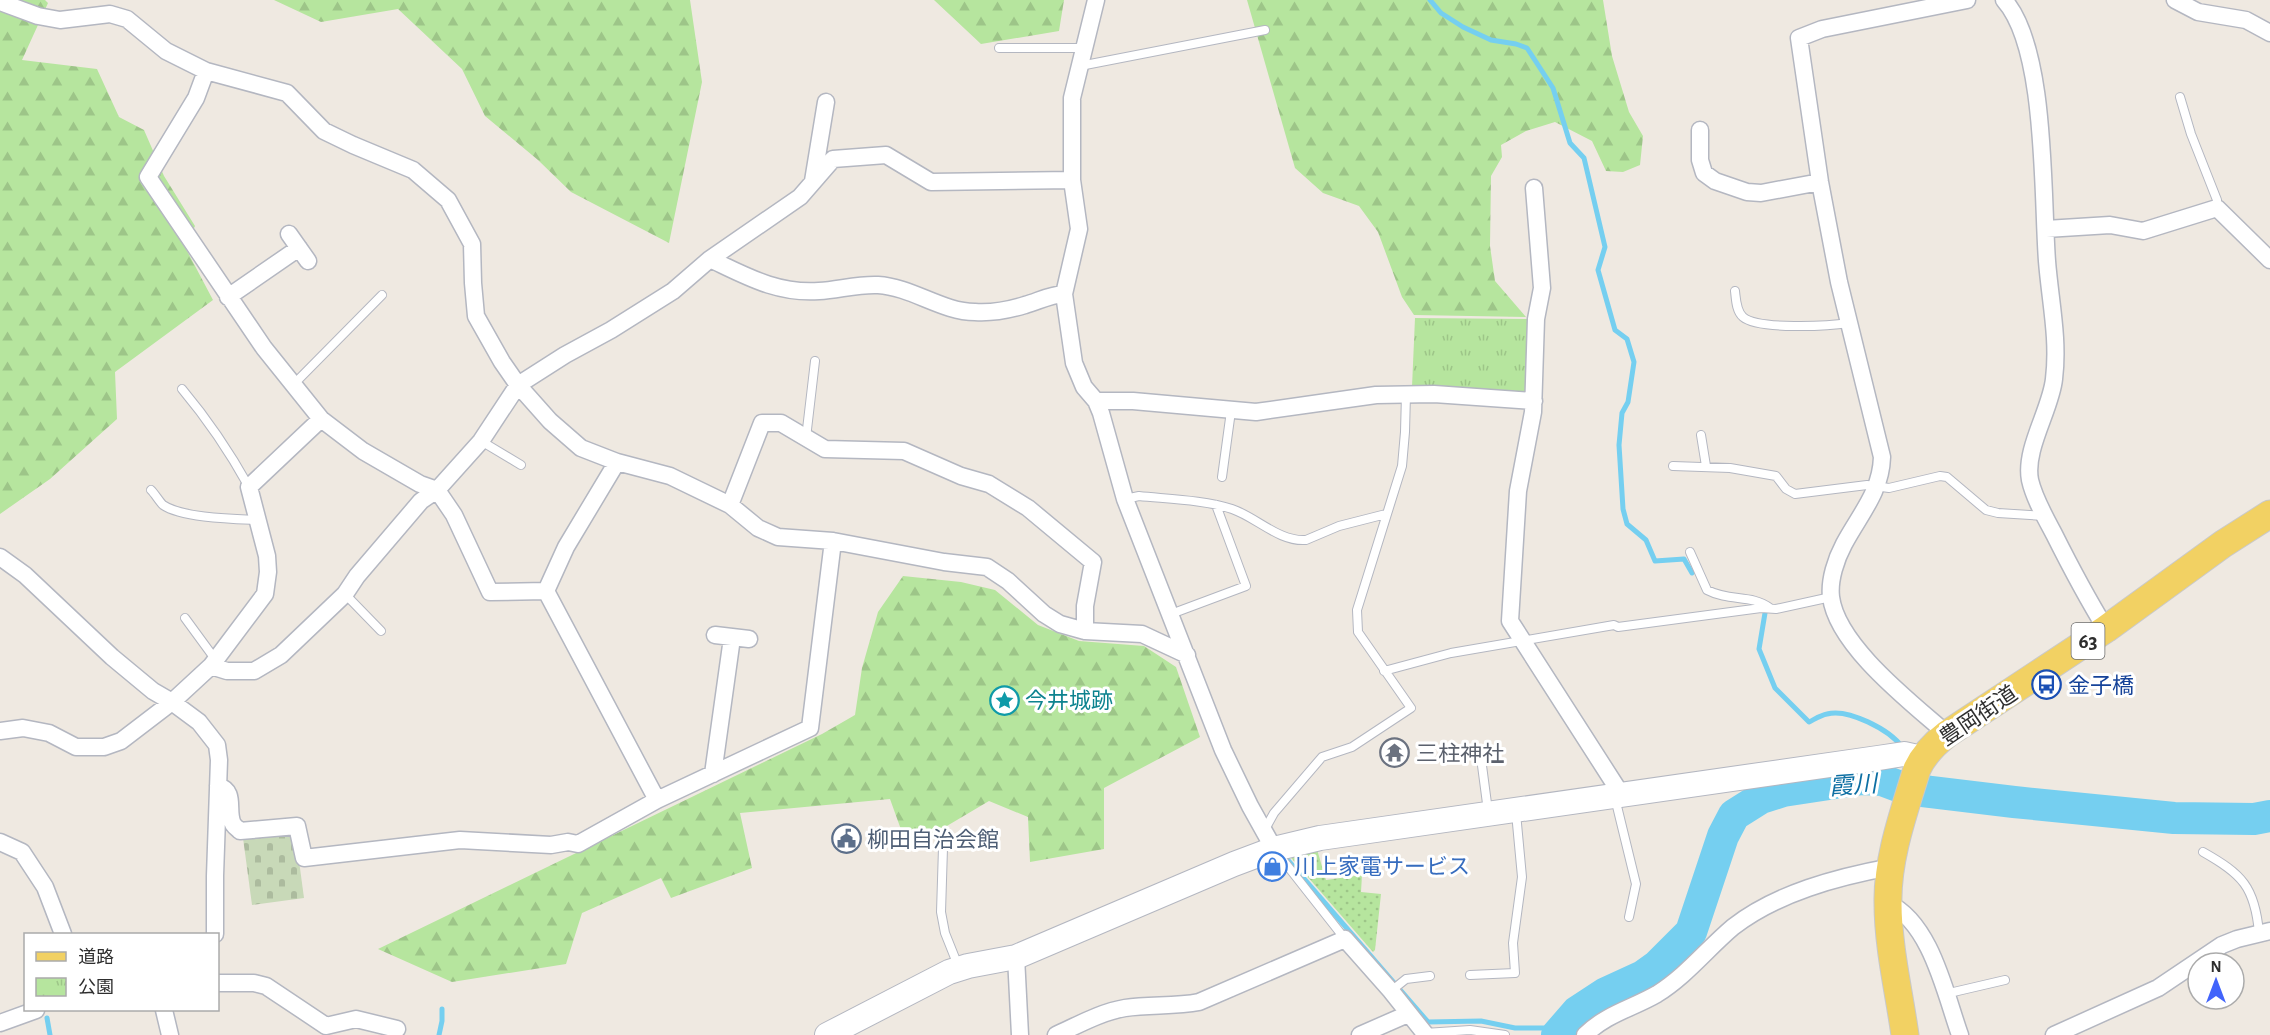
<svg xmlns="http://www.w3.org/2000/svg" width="2270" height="1035" viewBox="0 0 2270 1035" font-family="'Alegreya Sans','Noto Sans JP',sans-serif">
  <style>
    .grass { fill: url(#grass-dots) }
    .forest { fill: url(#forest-firs) }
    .cemetery { fill: url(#cemetery-stones) }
    .park { fill: url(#park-tufts) }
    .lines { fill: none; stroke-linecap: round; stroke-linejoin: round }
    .stream { stroke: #75cff0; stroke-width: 5 }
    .river { stroke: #75cff0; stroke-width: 32 }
    .lane-casing { stroke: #b4b7c1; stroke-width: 10 }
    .street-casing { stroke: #b4b7c1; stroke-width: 19 }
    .secondary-casing { stroke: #b4b7c1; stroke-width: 26 }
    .primary-casing { stroke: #c9c9c9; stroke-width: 29 }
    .lane { stroke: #fff; stroke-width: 8 }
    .street { stroke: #fff; stroke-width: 16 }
    .secondary { stroke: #fff; stroke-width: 24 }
    .primary { stroke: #f2d163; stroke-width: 27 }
    .labels { text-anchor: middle; stroke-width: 6; stroke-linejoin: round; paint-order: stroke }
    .shield { fill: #fff; stroke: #6d6d6d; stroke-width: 1.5 }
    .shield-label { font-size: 21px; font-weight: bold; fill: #2e2e2e }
    .transit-label { font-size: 22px; fill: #164399; stroke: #fff; text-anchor: start }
    .culture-label { font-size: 22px; fill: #0d838f; stroke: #fff; text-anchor: start }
    .street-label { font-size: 22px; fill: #2e2e2e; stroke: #fff }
    .worship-label { font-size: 22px; fill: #5b616d; stroke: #fff; text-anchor: start }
    .service-label { font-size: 22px; fill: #4e5e75; stroke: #fff; text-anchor: start }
    .shop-label { font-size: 22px; fill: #366cbe; stroke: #fff; text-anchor: start }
    .water-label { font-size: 24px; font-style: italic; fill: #0d6fa3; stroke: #fff }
  </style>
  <defs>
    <pattern id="grass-dots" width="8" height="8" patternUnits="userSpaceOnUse" patternTransform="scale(1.5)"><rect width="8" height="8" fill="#b6e59e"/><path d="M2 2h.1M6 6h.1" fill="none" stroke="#9dc588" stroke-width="1.8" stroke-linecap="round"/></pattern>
    <pattern id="forest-firs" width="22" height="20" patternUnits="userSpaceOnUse" patternTransform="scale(1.5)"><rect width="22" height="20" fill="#b6e59e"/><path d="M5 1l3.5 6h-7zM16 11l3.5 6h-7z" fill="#9dc588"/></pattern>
    <pattern id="cemetery-stones" width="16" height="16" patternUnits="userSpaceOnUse" patternTransform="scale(1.5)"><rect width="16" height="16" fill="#c8d9b8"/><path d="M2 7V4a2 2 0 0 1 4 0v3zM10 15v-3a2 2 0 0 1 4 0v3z" fill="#acbb9e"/></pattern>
    <pattern id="park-tufts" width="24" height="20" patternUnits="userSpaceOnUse" patternTransform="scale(1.5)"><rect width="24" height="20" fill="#b6e59e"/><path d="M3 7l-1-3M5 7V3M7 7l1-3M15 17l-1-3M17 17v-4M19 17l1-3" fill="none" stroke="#9dc588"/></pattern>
  </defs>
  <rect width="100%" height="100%" fill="#efe9e1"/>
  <path class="grass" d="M1316 846 1326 880 1362 875 1361 892 1381 894 1375 950 1373 952 1287 853Z"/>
  <path class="forest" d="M0 0H45L48 3 22 60 97 69 119 117 144 130 164 176 195 226 185 247 213 300 115 372 117 419 50 479 0 514Z
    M274 0H690L702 82 669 243 571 192 538 160 485 116 462 69 398 9 321 22Z
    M934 0H1064L1059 31 981 44Z
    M1247 0H1603L1612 56 1629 112 1643 136 1640 165 1623 172 1606 171 1592 141 1555 122 1526 131 1501 145 1502 157 1491 176 1490 246 1495 281 1526 317 1414 315 1402 297 1378 232 1359 206 1323 193 1295 168Z
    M903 576 961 582 995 590 1038 625 1079 641 1144 646 1176 667 1200 737 1104 788V849L1030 862 1028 817 989 801 908 849 890 799 740 813 752 868 671 898 661 878 582 913 566 964 452 982 378 949 822 734 855 715 862 668 878 612Z"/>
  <path class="cemetery" d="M295 831 304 898 252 905 243 838Z"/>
  <path class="park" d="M1415 318 1527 319 1529 389 1522 394 1412 387Z"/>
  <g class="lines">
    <path class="stream" d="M1430 0 1441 13 1463 27 1491 40 1516 44 1527 48 1553 88 1570 143 1584 158 1605 247 1598 270 1615 330 1627 339 1634 362 1628 402 1622 413 1619 445 1623 509 1627 524 1646 540 1655 561 1684 559 1692 573
      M1765 613 1759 649 1775 688 1809 722C1815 719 1821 715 1827 714 1848 708 1890 730 1902 747
      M1286 858 1428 1022 1481 1021 1515 1028H1548L1561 1031
      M47 1018 50 1035
      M439 1035 442 1021V1009"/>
    <path class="river" d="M1557 1035 1577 1012 1606 993 1643 976 1657 966 1691 932 1723 836 1734 815 1761 798 1783 791 1862 779 1882 780 1906 789 2014 802 2174 818 2254 819 2270 816"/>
    <defs>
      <path id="lane" d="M999 48H1085
        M1080 66 1265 30
        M2180 97 2191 134 2217 200V208
        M1735 291C1736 299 1736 311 1743 317 1758 330 1829 326 1849 323
        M294 384 382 295
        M182 389C208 420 229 451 249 487
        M1701 435 1706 466
        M806 438 815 361
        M481 441 521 465
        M1673 466 1730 468 1776 476 1786 489 1795 494 1867 485 1889 488 1940 476 1947 477 1986 510 1998 513 2044 516
        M1222 477 1231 411
        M151 490C155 494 159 501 163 505 182 518 234 519 257 520
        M1125 499 1139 496C1168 499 1205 500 1232 509 1256 517 1279 542 1306 540L1339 526 1386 514
        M1690 552 1707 590C1730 602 1751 594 1770 608
        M345 594 381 631
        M1171 614 1246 586 1216 505
        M185 618 215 659
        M1384 671 1451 653 1614 625 1618 627 1761 608 1776 609 1831 597
        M1481 758 1488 811
        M1615 798 1636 884 1629 917
        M1264 831 1274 813 1322 757 1352 747 1411 708 1358 632 1357 610 1402 466 1405 432 1406 394
        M943 848 941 912 945 933 959 968
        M1275 850 1345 939
        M2203 852C2242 874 2255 887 2259 933
        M1470 975 1515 973 1513 943 1522 877 1516 813
        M1391 991 1406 979 1430 976
        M1945 994 2005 980
        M1425 1033 1470 1030 1505 1035"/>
      <path id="street" d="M1096 0 1072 98V180L1079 229 1064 294 1074 363 1084 387 1096 401 1101 413 1125 499 1223 750 1250 806 1274 849
        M2004 0C2047 48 2042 195 2047 261 2050 300 2059 339 2054 379 2051 409 2024 449 2030 480 2034 498 2045 517 2054 534 2070 566 2087 598 2106 629
        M2175 0 2198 12 2246 20 2270 33
        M0 2 38 16 60 20 110 14 127 19 166 51 206 71 287 93 324 131 353 145 413 170 448 200 472 244 473 283 476 316 502 362 518 385 550 421 581 448 617 462 670 476 730 505 758 528 778 537 833 541 944 562 987 567 1008 581 1044 614 1060 624 1085 631 1142 634 1187 655
        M206 71 196 98 148 177 264 348 321 419 363 451 420 484 437 490 454 515 490 592 546 591
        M1700 130V160L1704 173 1715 181 1747 192 1761 193 1820 182
        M813 181 826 102
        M1534 188 1542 288 1536 319 1533 412 1518 491 1510 621 1621 794
        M2046 229 2110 225 2143 231 2217 208 2270 260
        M289 234 308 261
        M710 259C746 276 777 294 819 291 838 290 858 284 878 285 912 287 942 312 975 312 991 313 1009 310 1025 305 1039 301 1049 295 1064 294
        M228 297 299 248
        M1096 401H1133L1256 412 1376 395 1434 394 1534 401
        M617 462 566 547 546 591 657 800
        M730 505 762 423H781L825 449 904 451 961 476 989 484 1028 508 1093 562 1085 606V631
        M0 557 25 575 112 657 153 691 172 702 199 722 217 745 219 760 215 876V934
        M715 635 749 639
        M211 666 227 671H254L281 655 345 594 357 576 421 501 437 490 481 441 518 385 565 355 611 330 673 291 710 259 800 197 833 159 886 155 931 182 1072 180
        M0 731 23 728 49 733 76 747H104L121 741 172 702 211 666 265 594 268 572 267 556 249 487 321 419
        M1947 734C1912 703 1837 646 1831 597 1829 580 1836 559 1844 544 1860 514 1881 492 1882 457L1839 282 1820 182 1799 38 1822 29 1967 0
        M713 774 732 638
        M218 786C237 791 226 811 233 824 235 827 238 829 240 831L297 826 304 858 460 840 551 845 568 842 578 844 657 800 810 728 833 541
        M0 842 22 852 45 887 63 934
        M1888 903C1931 923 1945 993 1960 1035
        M1016 957 1020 1035
        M218 983H254L266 986 326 1026 356 1019 397 1029
        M164 1010 170 1035
        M0 1023 36 1010
        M1056 1035C1078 1025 1101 1012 1125 1008 1150 1004 1174 1007 1199 1002L1345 939 1391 991 1426 1035
        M1360 1035 1408 1014
        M1585 1035C1606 1014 1633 1008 1657 994 1686 976 1707 949 1733 927 1777 893 1837 877 1891 867
        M2054 1035 2158 988 2222 945 2237 939 2270 931"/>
      <path id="secondary" d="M827 1035 949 972 968 966 1016 957 1234 864 1274 849 1320 838 1878 758 1904 754 1922 758"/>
      <path id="primary" d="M1905 1035C1899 992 1888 947 1888 903 1887 858 1904 812 1917 769 1924 754 1934 744 1947 734L2106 629 2223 544 2270 514"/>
    </defs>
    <use href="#lane" class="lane-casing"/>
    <use href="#street" class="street-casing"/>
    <use href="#secondary" class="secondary-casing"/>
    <use href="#primary" class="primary-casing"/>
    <use href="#lane" class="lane"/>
    <use href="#street" class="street"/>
    <use href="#secondary" class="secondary"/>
    <use href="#primary" class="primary"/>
  </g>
  <defs>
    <symbol id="bus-ring" viewBox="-11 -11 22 22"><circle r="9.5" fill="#fff" stroke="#1a4fb4" stroke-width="1.5"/><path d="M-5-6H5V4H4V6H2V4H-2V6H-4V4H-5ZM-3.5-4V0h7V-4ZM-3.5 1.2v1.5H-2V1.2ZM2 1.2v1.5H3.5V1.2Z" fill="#1a4fb4"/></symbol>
    <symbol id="sight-ring" viewBox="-11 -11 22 22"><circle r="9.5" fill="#fff" stroke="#0f9aa8" stroke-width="1.5"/><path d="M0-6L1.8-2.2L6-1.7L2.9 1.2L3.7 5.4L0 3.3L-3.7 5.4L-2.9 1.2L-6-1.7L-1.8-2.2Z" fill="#0f9aa8"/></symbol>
    <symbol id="temple-ring" viewBox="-11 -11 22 22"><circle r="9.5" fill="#fff" stroke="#6b7280" stroke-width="1.5"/><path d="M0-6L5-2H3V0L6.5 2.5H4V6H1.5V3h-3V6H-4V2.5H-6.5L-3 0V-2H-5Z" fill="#6b7280"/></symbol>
    <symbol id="civic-ring" viewBox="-11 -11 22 22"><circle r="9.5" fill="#fff" stroke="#5c6f8a" stroke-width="1.5"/><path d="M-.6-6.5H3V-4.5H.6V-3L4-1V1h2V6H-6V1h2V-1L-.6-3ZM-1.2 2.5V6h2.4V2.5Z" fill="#5c6f8a"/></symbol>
    <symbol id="shop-ring" viewBox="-11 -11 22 22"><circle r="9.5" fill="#fff" stroke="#3f7fe0" stroke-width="1.5"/><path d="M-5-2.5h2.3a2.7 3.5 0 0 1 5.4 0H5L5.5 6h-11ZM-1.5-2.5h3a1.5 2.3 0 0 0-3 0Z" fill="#3f7fe0"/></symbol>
  </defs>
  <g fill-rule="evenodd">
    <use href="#bus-ring" x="2030" y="668" width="33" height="33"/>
    <use href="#sight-ring" x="988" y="684" width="33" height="33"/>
    <use href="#temple-ring" x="1378" y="736" width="33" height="33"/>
    <use href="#civic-ring" x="830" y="822" width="33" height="33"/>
    <use href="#shop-ring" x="1256" y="850" width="33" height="33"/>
  </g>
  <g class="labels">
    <rect class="shield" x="2071.5" y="623" width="33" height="36" rx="4.5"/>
    <g class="shield-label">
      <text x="2088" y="648">63</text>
    </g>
    <g class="transit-label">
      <text x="2068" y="693">金子橋</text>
    </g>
    <g class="culture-label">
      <text x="1025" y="708">今井城跡</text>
    </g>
    <g class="street-label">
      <text transform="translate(1978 715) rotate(-34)" y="8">豊岡街道</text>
    </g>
    <g class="worship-label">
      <text x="1416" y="761">三柱神社</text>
    </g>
    <g class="service-label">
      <text x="867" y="847">柳田自治会館</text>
    </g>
    <g class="shop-label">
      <text x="1294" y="874">川上家電サービス</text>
    </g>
    <g class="water-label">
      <text transform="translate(1853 785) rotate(-4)" y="8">霞川</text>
    </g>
  </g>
  <rect x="24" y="933" width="195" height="78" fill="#ffffff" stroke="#ababab" stroke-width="1.5"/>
  <rect x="36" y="952" width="30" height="9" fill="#f2d163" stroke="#ababab" stroke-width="1.5"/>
  <text x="78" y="963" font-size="18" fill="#2e2e2e">道路</text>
  <rect x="36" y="978" width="30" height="18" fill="url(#park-tufts)" stroke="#ababab" stroke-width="1.5"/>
  <text x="78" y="993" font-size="18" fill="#2e2e2e">公園</text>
  <g transform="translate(2216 981)"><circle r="28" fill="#ffffff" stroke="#ababab" stroke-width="1.5"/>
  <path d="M0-4.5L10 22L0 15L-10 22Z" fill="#4264fb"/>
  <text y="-9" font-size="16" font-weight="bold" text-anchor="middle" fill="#2e2e2e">N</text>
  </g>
</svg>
